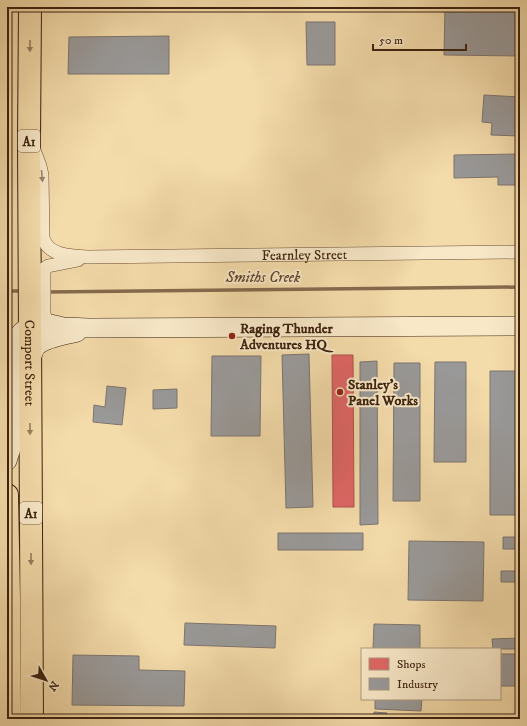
<svg xmlns="http://www.w3.org/2000/svg" width="527" height="726" viewBox="0 0 527 726" font-family="'IM FELL DW Pica',serif">
  <style>
    .shops { fill: #e06666; stroke: #af524c }
    .industry { fill: #999; stroke: #7d756f }
    .lines { fill: none; stroke-linecap: round; stroke-linejoin: round }
    .stream { stroke: #856b4c; stroke-width: 3.5 }
    .street-casing { stroke: #6a5035; stroke-width: 14 }
    .secondary-casing { stroke: #3c220e; stroke-width: 20 }
    .highway-casing { stroke: #3c220e; stroke-width: 24 }
    .street { stroke: #f8e8c8; stroke-width: 13 }
    .secondary { stroke: #f8e8c8; stroke-width: 19 }
    .highway { stroke: #f4dbaa; stroke-width: 22 }
    .oneway { fill: #987e5c }
    .oneway2 { fill: #9a856b }
    .poi-dot { fill: #8f2418; stroke: #f8e8c8; stroke-width: 1.5 }
    .labels { text-anchor: middle; stroke-width: 4; stroke-linejoin: round; paint-order: stroke }
    .shield { fill: #f8e8c8; stroke: #745d46; stroke-width: 1 }
    .shield-label { font-size: 13px; font-weight: bold; fill: #3c220e }
    .street-label { font-size: 14px; fill: #3c220e; stroke: #f8e8c8 }
    .poi-label { font-size: 14px; font-weight: bold; fill: #3c220e; stroke: #f8e8c8; text-anchor: start }
    .water-label { font-size: 15px; font-style: italic; fill: #60472d; stroke: #f8e8c8 }
  </style>
  <rect width="100%" height="100%" fill="#f4dbaa"/>
  <filter id="stains"><feTurbulence type="fractalNoise" baseFrequency=".005" numOctaves="4"/><feColorMatrix values="0 0 0 0 .2 0 0 0 0 .09 0 0 0 0 .02 0 0 0 .5 -.17"/></filter>
  <radialGradient id="worn" r=".72"><stop offset=".6" stop-color="#630" stop-opacity="0"/><stop offset="1" stop-color="#630" stop-opacity=".3"/></radialGradient>
  <path class="shops" d="M332 355H353L354 507H333Z"/>
  <path class="industry" d="M445 7H520V56L444 55Z
    M306 22H335V65H307Z
    M169 36V74H68L69 37Z
    M484 95 520 97V136L491 135 492 123 482 122Z
    M520 154V185H498V177L454 178V155Z
    M309 354 313 507 286 508 282 355Z
    M212 356H261L260 436H211Z
    M377 361 378 524 360 525V362Z
    M435 362H466V462H434Z
    M394 363H420V501H393Z
    M490 371H517L516 515H490Z
    M107 386 126 388 122 425 93 422 94 405 105 407Z
    M177 389V408L153 409V390Z
    M278 533H363V550H278Z
    M503 537H520V549H503Z
    M409 541 484 542 483 601 408 600Z
    M501 571H520V582H501Z
    M185 623 276 626 275 648 184 645Z
    M374 624 420 625V649H373Z
    M520 638V649H493L492 639Z
    M500 654H520V686H500Z
    M73 655 139 656V670L185 671 184 706 72 705Z
    M375 699H422L421 711 375 709Z
    M374 712 387 713V719H394H374Z"/>
  <g class="lines">
    <path class="stream" d="M7 291H23
      M47 292 520 287"/>
    <defs>
      <g id="street">
        <path id="s1" d="M34 150 40 166 42 175 43 238C49 257 73 256 89 257L520 252"/>
        <path d="M44 269V315L49 324"/>
        <path d="M30 284 40 272 48 266 78 260"/>
      </g>
      <path id="secondary" d="M30 360C32 356 34 349 37 346 45 338 66 335 77 332
        M7 461 15 435 14 356C15 347 16 335 24 330 30 325 41 324 48 324 53 324 58 326 63 327 73 327 82 328 92 328L520 326"/>
      <g id="highway">
        <path id="s2" d="M30 7 29 139 32 719"/>
        <path d="M7 495 9 598 10 719"/>
      </g>
    </defs>
    <use href="#street" class="street-casing"/>
    <use href="#secondary" class="secondary-casing"/>
    <use href="#highway" class="highway-casing"/>
    <use href="#street" class="street"/>
    <use href="#secondary" class="secondary"/>
    <use href="#highway" class="highway"/>
  </g>
  <defs><path id="oneway-solid" d="M-6-.8H1V-3.2L6.5 0L1 3.2V.8H-6Z"/></defs>
  <g class="oneway">
    <use href="#oneway-solid" transform="translate(30 46) rotate(91)"/>
    <use href="#oneway-solid" transform="translate(30 429) rotate(90)"/>
    <use href="#oneway-solid" transform="translate(31 559) rotate(90)"/>
  </g>
  <use class="oneway2" href="#oneway-solid" transform="translate(42 176) rotate(85)"/>
  <g class="poi-dot">
    <circle cx="232" cy="336" r="4"/>
    <circle cx="340" cy="392" r="4"/>
  </g>
  <g class="labels">
    <g class="shield">
      <rect x="18" y="130" width="22" height="22" rx="3"/>
      <rect x="20" y="502" width="22" height="22" rx="3"/>
    </g>
    <g class="shield-label">
      <text x="29" y="146">A1</text>
      <text x="31" y="518">A1</text>
    </g>
    <g class="street-label">
      <text dy="5" stroke="none"><textPath href="#s1" startOffset="358">Fearnley Street</textPath></text>
      <text dy="5" stroke="none"><textPath href="#s2" startOffset="356">Comport Street</textPath></text>
    </g>
    <g class="poi-label">
      <text x="240" y="333">Raging Thunder<tspan x="240" dy="16">Adventures HQ</tspan></text>
      <text x="348" y="389">Stanley's<tspan x="348" dy="16">Panel Works</tspan></text>
    </g>
    <g class="water-label">
      <text x="263" y="282">Smiths Creek</text>
    </g>
  </g>
  <rect width="527" height="726" fill="none" stroke="#f4dbaa" stroke-width="24"/>
  <rect x="8" y="8" width="511" height="710" fill="none" stroke="#3c220e" stroke-width="2"/>
  <rect x="12" y="12" width="503" height="702" fill="none" stroke="#3c220e"/>
  <rect x="361" y="648" width="140" height="52" fill="#f8e8c8" stroke="#ad997e"/>
  <rect x="369" y="658" width="20" height="12" fill="#e06666" stroke="#ad997e"/>
  <text x="397" y="668" font-size="12" fill="#3c220e">Shops</text>
  <rect x="369" y="678" width="20" height="12" fill="#999999" stroke="#ad997e"/>
  <text x="397" y="688" font-size="12" fill="#3c220e">Industry</text>
  <g transform="translate(46 680) rotate(129)" stroke="#f8e8c8" stroke-width="3" paint-order="stroke">
  <path d="M0-3L7 15L0 10L-7 15Z" fill="#3c220e"/>
  <text y="-6" font-size="11" font-weight="bold" text-anchor="middle" fill="#3c220e">N</text>
  </g>
  <path d="M373 44v6h93v-6" fill="none" stroke="#3c220e" stroke-width="2"/>
  <text x="379" y="44" font-size="12" fill="#3c220e" stroke="#f8e8c8" stroke-width="3" paint-order="stroke">50 m</text>
  <rect width="100%" height="100%" filter="url(#stains)"/>
  <rect width="100%" height="100%" fill="url(#worn)"/>
</svg>
